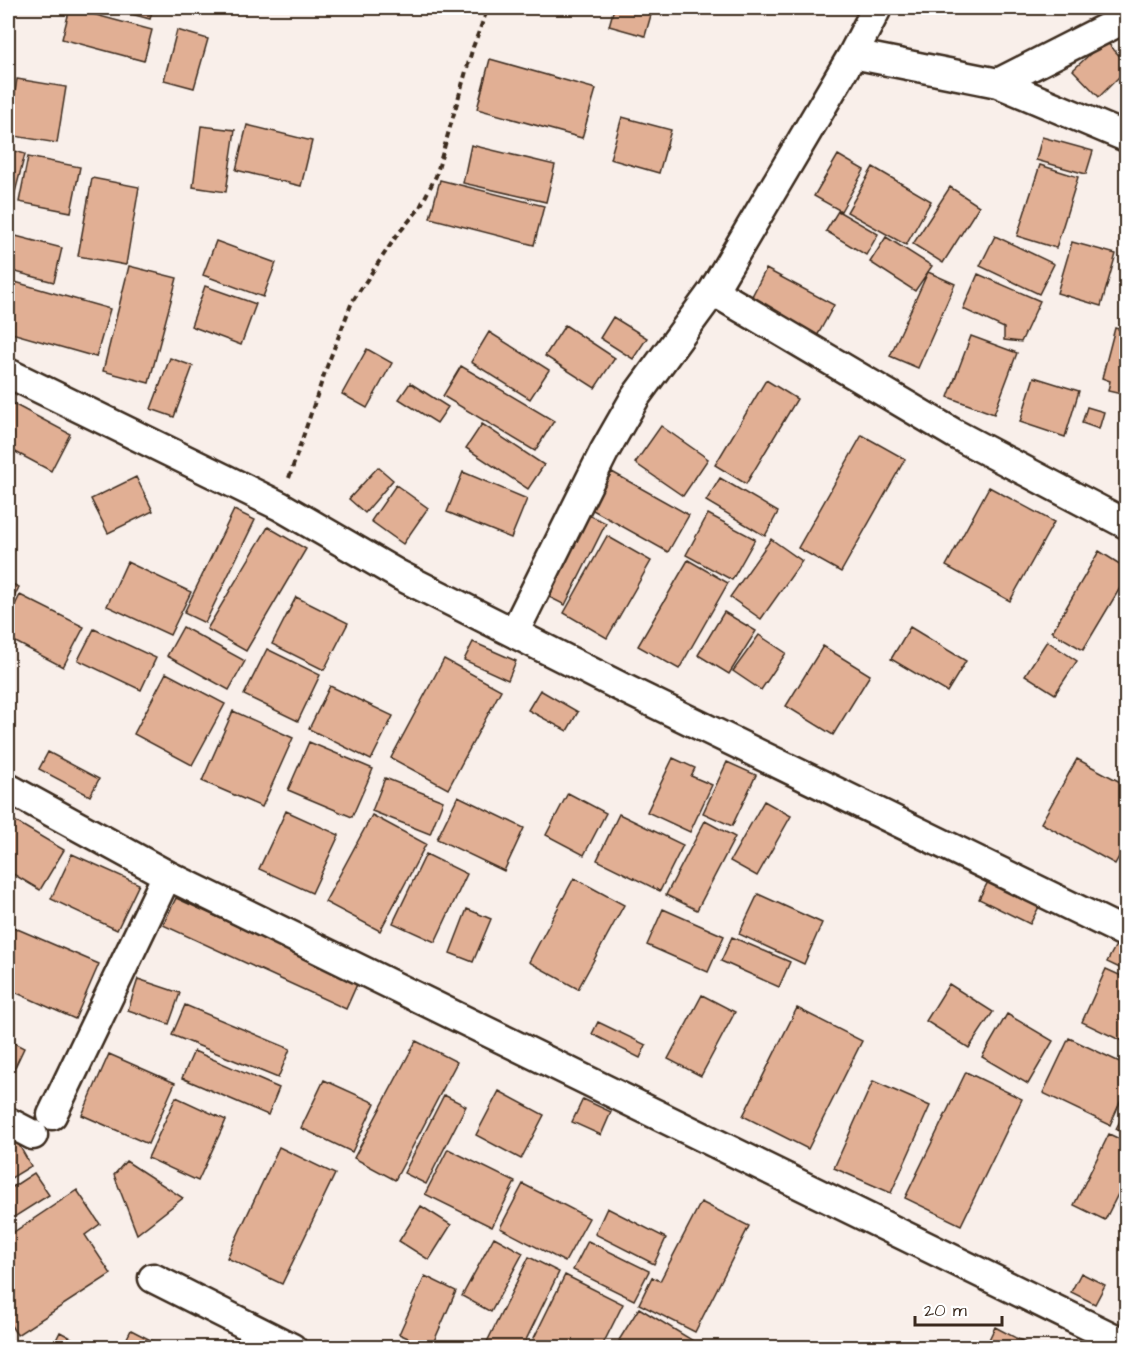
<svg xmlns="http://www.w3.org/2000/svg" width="1134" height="1355" viewBox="0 0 1134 1355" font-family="'Architects Daughter',sans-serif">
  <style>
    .building { fill: #e1af94; stroke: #3b2a1e; stroke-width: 1.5 }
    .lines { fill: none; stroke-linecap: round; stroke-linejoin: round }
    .minor-casing { stroke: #3b2a1e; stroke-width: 33 }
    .path { stroke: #3b2a1e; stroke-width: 4; stroke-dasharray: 6 4.5; stroke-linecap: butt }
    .minor { stroke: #fff; stroke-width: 28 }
  </style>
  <rect width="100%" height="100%" fill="#f9efea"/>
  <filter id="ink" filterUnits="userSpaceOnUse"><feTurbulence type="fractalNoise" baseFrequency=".0167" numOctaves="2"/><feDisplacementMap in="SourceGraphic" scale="12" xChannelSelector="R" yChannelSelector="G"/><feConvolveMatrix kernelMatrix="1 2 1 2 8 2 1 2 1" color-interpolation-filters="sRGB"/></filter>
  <g filter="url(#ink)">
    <path class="building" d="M70 8 152 30 144 61 62 39Z
      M109 8H153L150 19Z
      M614 8H653L645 36 609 26Z
      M177 30 208 39 194 88 164 80Z
      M1105 40 1126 63V70L1099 97 1073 70Z
      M490 59 596 89 582 138 477 109Z
      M17 79 66 87 57 143 8 135Z
      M622 117 671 130 659 173 610 159Z
      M247 125 312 141 301 186 236 170Z
      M201 126 235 130 226 192 193 187Z
      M1042 137 1093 151 1086 174 1036 160Z
      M471 145 555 165 546 202 463 183Z
      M8 149 25 154 13 200 8 199Z
      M838 155 864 170 841 211 814 196Z
      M28 157 80 167 71 212 19 202Z
      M1040 165 1078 177 1056 248 1017 236Z
      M873 167 931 201 906 245 847 212Z
      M92 178 139 187 126 265 78 256Z
      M440 180 544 206 534 245 430 218Z
      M950 187 979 206 943 263 913 244Z
      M838 211 878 234 866 255 826 231Z
      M8 234 62 248 54 282 8 270Z
      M995 236 1054 264 1039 294 980 266Z
      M886 237 932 266 915 291 870 262Z
      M216 241 276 263 263 297 203 275Z
      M1072 242 1116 254 1101 306 1057 293Z
      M129 266 177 278 149 383 103 371Z
      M766 269 834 305 816 338 749 302Z
      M928 272 955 284 918 368 890 356Z
      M978 274 1040 301 1021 342 1004 340V328L963 309Z
      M8 280 110 309 96 357 8 332Z
      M205 286 256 304 241 345 191 326Z
      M613 317 647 338 633 359 600 338Z
      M565 325 615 358 595 388 545 356Z
      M1115 328 1126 331V395L1108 391 1110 381 1102 378Z
      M489 332 549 370 530 399 471 362Z
      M971 336 1017 353 994 414 948 397Z
      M367 349 392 363 367 408 342 394Z
      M170 358 193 366 174 417 151 409Z
      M461 366 554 421 535 451 443 396Z
      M1034 377 1079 391 1065 437 1020 422Z
      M766 380 797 399 746 484 715 465Z
      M410 383 448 407 437 423 399 399Z
      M8 401 70 434 51 471 8 448Z
      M1087 407 1104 412 1099 429 1082 423Z
      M482 424 544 465 528 489 466 448Z
      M661 426 708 459 683 496 635 463Z
      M862 435 905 459 841 572 798 548Z
      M378 467 393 480 365 513 349 499Z
      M463 472 527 499 511 538 447 512Z
      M612 472 689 515 668 552 591 509Z
      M136 477 153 511 108 533 91 499Z
      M720 478 778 512 765 536 706 501Z
      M396 485 428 508 403 544 371 521Z
      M989 487 1054 522 1010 601 946 566Z
      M234 510 255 520 205 623 184 613Z
      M708 514 755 539 732 580 686 555Z
      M589 515 606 523 565 605 547 596Z
      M268 527 306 549 246 651 207 629Z
      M607 536 651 561 607 638 564 613Z
      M771 539 802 561 761 619 730 597Z
      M1099 551 1126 568V578L1083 650 1052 632Z
      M688 560 728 583 679 669 638 646Z
      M127 562 191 592 170 635 107 606Z
      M8 582 19 587 8 609Z
      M20 595 84 627 63 667 8 638V619Z
      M296 597 348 623 324 670 272 644Z
      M724 612 756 631 729 674 698 655Z
      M183 627 245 661 229 690 167 656Z
      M910 627 966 661 947 692 891 659Z
      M94 629 156 658 141 690 78 660Z
      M759 635 786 653 761 690 733 671Z
      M1047 641 1077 661 1055 694 1025 675Z
      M473 642 516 661 508 680 464 660Z
      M823 646 870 675 833 735 786 706Z
      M267 649 320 675 298 721 244 695Z
      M444 659 501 690 448 789 391 758Z
      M166 673 225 704 192 765 134 734Z
      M330 686 393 716 371 760 309 729Z
      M540 690 578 712 567 731 528 710Z
      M233 711 293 738 262 807 202 781Z
      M309 742 373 769 352 817 288 790Z
      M48 752 99 779 90 796 39 769Z
      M673 758 695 768 691 776 712 785 690 832 647 812Z
      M1077 759 1126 785V844L1115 864 1041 823Z
      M727 762 756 775 732 826 703 813Z
      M385 778 443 801 430 834 372 811Z
      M568 793 606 813 584 855 546 835Z
      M458 796 524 828 504 871 437 839Z
      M764 801 791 816 757 876 730 861Z
      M286 811 339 835 312 893 259 869Z
      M619 814 683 845 660 891 597 860Z
      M372 815 426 844 380 931 325 902Z
      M8 817 64 850 40 890 8 871Z
      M705 821 735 837 697 910 666 895Z
      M72 854 139 884 117 930 51 899Z
      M426 854 467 874 435 942 393 923Z
      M991 876 1042 901 1030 924 979 899Z
      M574 878 624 905 578 989 529 962Z
      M758 894 822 923 804 964 739 934Z
      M176 898 358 982 346 1009 163 925Z
      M467 909 491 919 473 962 450 953Z
      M663 909 724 936 708 972 647 945Z
      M8 925 99 964 75 1019 8 989Z
      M732 937 790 962 779 987 721 961Z
      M1116 945 1126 950V971L1107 962Z
      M1106 969 1126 978V1043L1082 1022Z
      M138 979 180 993 169 1024 128 1010Z
      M949 984 993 1012 969 1048 926 1021Z
      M702 995 735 1012 701 1076 668 1059Z
      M185 1005 290 1049 278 1078 172 1035Z
      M797 1008 862 1041 808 1149 743 1116Z
      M1007 1014 1053 1041 1028 1084 982 1057Z
      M598 1022 646 1045 640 1058 592 1034Z
      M1069 1038 1126 1065V1089L1110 1125 1043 1093Z
      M8 1040 24 1048 8 1082Z
      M416 1041 457 1062 395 1180 354 1158Z
      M194 1051 279 1088 268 1115 182 1078Z
      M109 1054 175 1083 148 1144 82 1115Z
      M966 1072 1022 1099 961 1225 905 1198Z
      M324 1080 375 1103 352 1152 301 1128Z
      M873 1081 930 1106 891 1193 834 1168Z
      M499 1091 544 1115 521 1159 476 1135Z
      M444 1095 466 1106 426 1184 404 1173Z
      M176 1097 226 1120 198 1181 148 1158Z
      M583 1099 611 1112 601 1135 572 1122Z
      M1126 1109V1135L1116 1129Z
      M1109 1134 1126 1142V1178L1105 1220 1074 1205Z
      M15 1138 31 1166 8 1180V1142Z
      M279 1147 335 1174 282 1284 227 1258Z
      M448 1149 515 1182 492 1227 425 1194Z
      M126 1161 183 1198 137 1234 114 1175Z
      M34 1173 49 1195 8 1221V1190Z
      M523 1184 589 1218 565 1262 500 1228Z
      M77 1190 100 1224 85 1235 111 1274 17 1335 8 1321V1236Z
      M1126 1190V1210L1118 1205Z
      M701 1202 749 1226 695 1332 639 1304 652 1277 660 1281Z
      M421 1206 451 1225 429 1260 399 1241Z
      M607 1208 666 1238 654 1264 595 1234Z
      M494 1237 523 1253 491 1312 462 1296Z
      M588 1241 649 1271 634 1300 573 1270Z
      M529 1257 559 1272 522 1348H484Z
      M1081 1273 1105 1285 1095 1304 1071 1292Z
      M565 1275 623 1304 601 1348H529Z
      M425 1276 456 1291 431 1348 399 1334Z
      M639 1308 700 1345 699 1348H631L619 1340Z
      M995 1327 1035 1348H985Z
      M131 1330 166 1348H122Z
      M60 1332 90 1348H52Z"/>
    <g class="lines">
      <defs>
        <path id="minor" d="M853 54 998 83 1126 137
          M998 83 1126 18
          M713 291 955 434 1126 524
          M8 373 280 506 399 575 621 687 1126 933
          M514 633 604 452 636 396 713 291 853 54 877 8
          M8 788 167 875 1126 1344
          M52 1115 167 875
          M8 1122 33 1135
          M153 1278 292 1348"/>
      </defs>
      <use href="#minor" class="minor-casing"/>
      <path class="path" d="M289 478 326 369 352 302 397 235 419 209 436 176 473 47 488 8"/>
      <use href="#minor" class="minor"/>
    </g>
  </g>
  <rect width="1134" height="1355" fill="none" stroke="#fff" stroke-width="30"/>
  <rect x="15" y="15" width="1104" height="1325" fill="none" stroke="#3b2a1e" stroke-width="2" filter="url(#ink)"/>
  <path d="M915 1316v9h87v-9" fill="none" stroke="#3b2a1e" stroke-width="3"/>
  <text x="924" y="1316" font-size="18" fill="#3b2a1e" stroke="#ffffff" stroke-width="4.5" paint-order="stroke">20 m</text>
</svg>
